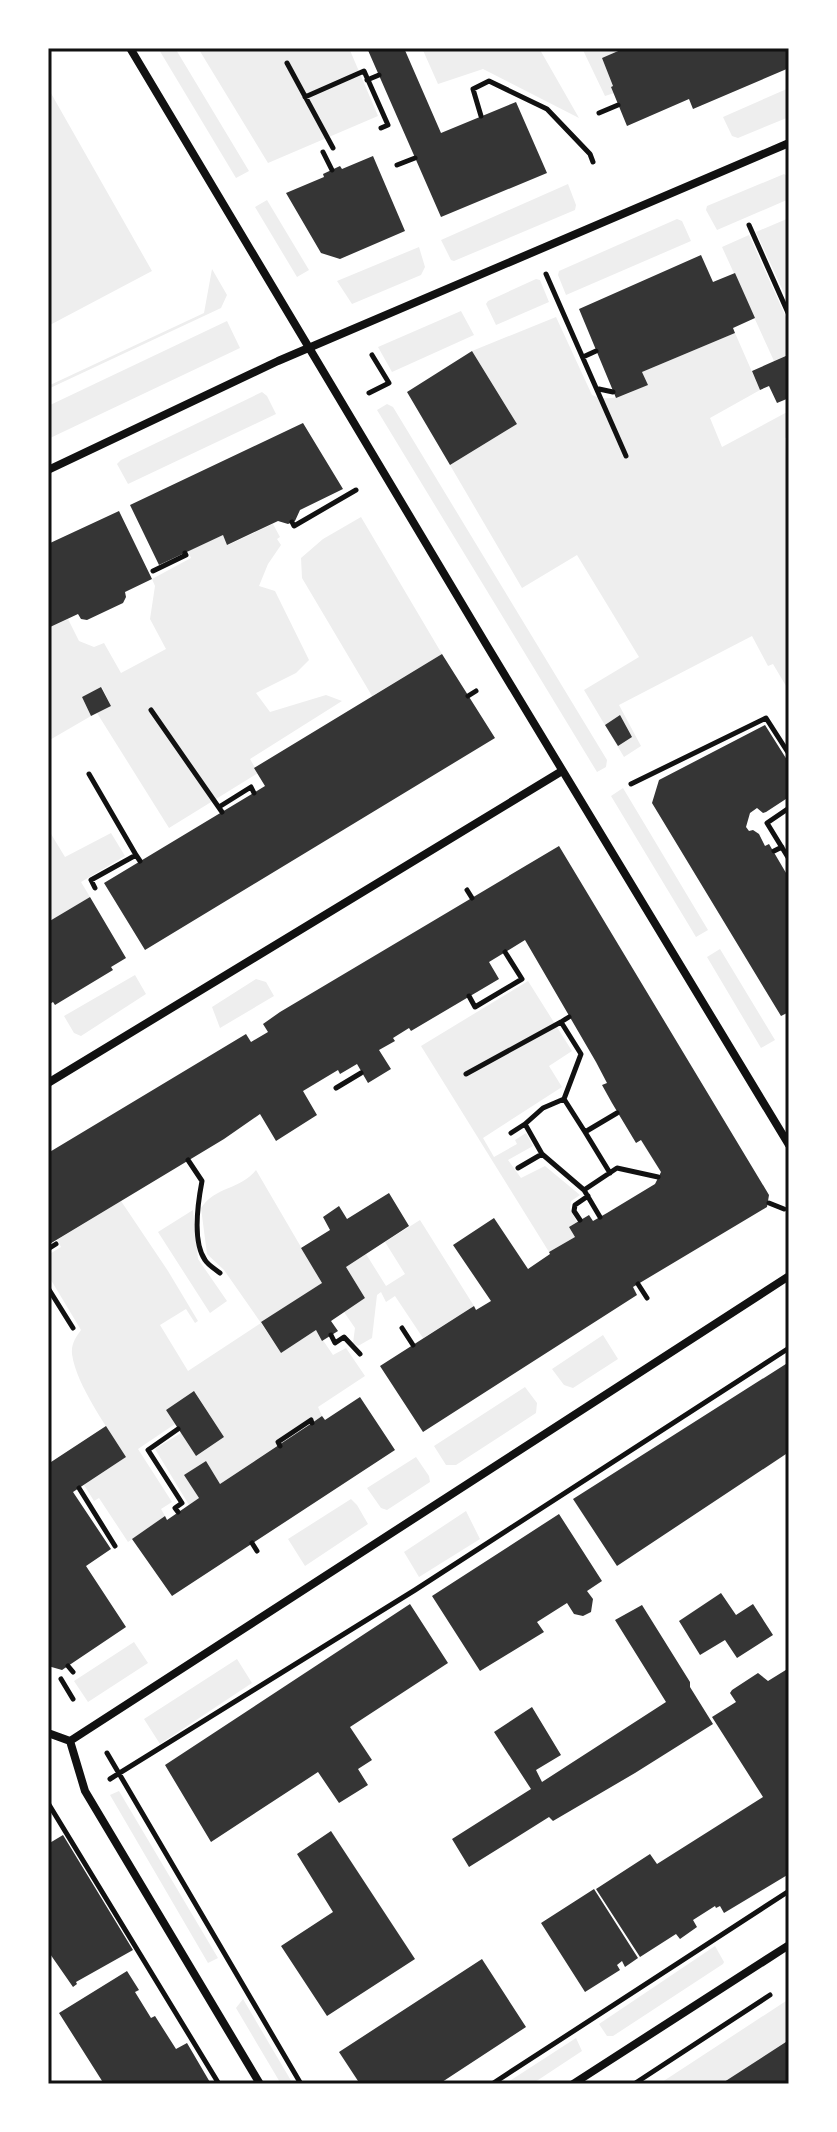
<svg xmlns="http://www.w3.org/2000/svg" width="837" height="2132" viewBox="0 0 837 2132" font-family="'PT Sans Narrow',sans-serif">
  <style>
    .green { fill: #eee }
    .building { fill: #353535 }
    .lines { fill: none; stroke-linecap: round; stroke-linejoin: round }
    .path { stroke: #111; stroke-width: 5 }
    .minor { stroke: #111; stroke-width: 8 }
    .neatline { fill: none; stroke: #111; stroke-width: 3 }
  </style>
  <rect width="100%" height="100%" fill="#fff"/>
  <path class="green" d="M158 48H175L249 171 236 178Z
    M198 48H349L378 116 268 163Z
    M422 48H539L579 118 483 69 438 84Z
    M582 48H625L602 58 613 86 611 87 614 93 605 96Z
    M48 88 152 271 48 326Z
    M789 88V117L738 138 732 136 723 117Z
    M784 174 789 177V199L717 230 706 210 707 206Z
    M568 184 576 205 575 210 454 261 451 260 441 240Z
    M267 200 309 270 297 277 255 207Z
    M789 218V304L756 232Z
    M677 219 682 221 691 241 566 295 558 275 559 271Z
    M749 235 789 324V358L787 355 774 361 722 247Z
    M419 247 425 267 421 275 352 304 337 281Z
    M212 269 227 295 221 308 48 389V386L204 313Z
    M536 279 540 280 549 302 496 325 486 304 488 301Z
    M461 311 474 335 392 372 378 347Z
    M556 317 592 395C612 404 628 393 647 385L642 372 735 333 760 390 710 418 722 447 789 411V437L785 438 789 519V691L773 664 768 666 752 636 619 705 641 746 624 757 584 690 639 657 577 555 522 588 450 465 517 424 472 351Z
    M227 321 240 348 48 439V406Z
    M262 392 267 396 276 414 128 484 117 464 121 460Z
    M387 404 393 407 607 760 606 767 597 772 377 410Z
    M361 517 442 654 372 696 302 578 301 558 323 539Z
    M273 524 280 537 277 539 281 545 268 564 259 586 275 591 309 660 296 673 256 693 270 712 326 695 342 701 250 759 258 773 169 828 97 713 111 706 102 687 82 697 91 716 48 741V628L68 619 79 641 94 647 104 643 121 673 166 649 150 619 155 586 152 579 191 558 188 551 223 535 228 545Z
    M623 788 708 930 696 937 611 796Z
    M48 829 65 857 111 833 125 856 81 882 90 897 48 922Z
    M720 949 775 1040 761 1048 707 957Z
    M135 975 146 994 81 1036 74 1033 64 1016Z
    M256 979 266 982 274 996 220 1028 212 1007Z
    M528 981 572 1051 549 1066 562 1087 483 1138 494 1157 517 1144 515 1140 526 1133 533 1146 508 1160 521 1178 545 1166 580 1195 571 1201 570 1209 577 1222 569 1227 575 1237 549 1252 421 1046Z
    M256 1170 322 1283 261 1323 281 1353 316 1330 333 1355 346 1348 365 1376 318 1407 322 1416 220 1484 206 1461 185 1475 199 1498 189 1505 155 1449 181 1433 196 1456 224 1437 195 1392 166 1410 175 1424 138 1449 172 1502 161 1509 165 1516 128 1542 99 1498 94 1501 84 1485 126 1457C109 1430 76 1385 72 1354 71 1344 76 1337 81 1330L48 1275V1255L61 1247 57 1240 121 1201 168 1271 198 1321 195 1323 186 1309 160 1325 188 1371 261 1323 224 1270 207 1254 201 1208C216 1186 240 1190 256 1170Z
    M193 1210 198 1259 227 1301 210 1313 158 1232Z
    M420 1220 474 1306 423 1338 395 1296 386 1302 381 1292 377 1295 372 1338 358 1346 353 1343 355 1328 344 1312 365 1298 346 1267 366 1254 386 1286 405 1274 385 1242Z
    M603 1335 618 1359 573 1388 564 1385 552 1369Z
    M525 1387 537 1403 536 1413 456 1465H446L434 1446Z
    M416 1457 429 1476 430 1482 387 1510 381 1508 367 1488Z
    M351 1499 357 1505 368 1524 305 1566 288 1539Z
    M466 1511 480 1539 419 1577 404 1552Z
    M134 1642 148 1663 88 1702 74 1681Z
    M237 1659 252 1683 160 1744 144 1719Z
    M119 1791 218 1958 208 1963 110 1795Z
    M715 1946 724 1962 723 1964 613 2036H607L599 2024Z
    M243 1999 293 2084H281L236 2008Z
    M789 1999V2043L723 2084H659Z
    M576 2038 582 2051 532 2084H505Z"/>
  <path class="building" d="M367 48H404L441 133 516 102 547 173 441 217Z
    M625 48H789V68L693 109 689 99 627 126 611 87 613 86 602 58Z
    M373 156 405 231 340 259 321 253 286 193 324 177 323 174 340 166 342 169Z
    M701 255 713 282 735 273 755 318 733 328 735 333 642 372 648 385 616 398 579 309Z
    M472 351 517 424 450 465 407 392Z
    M788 355 789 398 777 403 769 386 760 390 752 371Z
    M303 423 343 489 300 510 295 521 288 524 278 521 227 545 223 535 159 565 130 505Z
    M119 511 152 579 125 592 126 597 123 603 87 620 81 619 78 614 48 628V544Z
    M442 654 495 738 145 950 104 883 265 786 254 768Z
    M101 687 111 706 91 716 82 697Z
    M620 715 632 737 618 746 605 725Z
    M765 725 789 763V797L766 812 763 813 757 808 750 813 746 827 749 831 753 830 759 834 765 846 769 844 789 878V1012L781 1016 652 803 659 780Z
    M559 846 769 1195 767 1207 633 1287 637 1295 423 1432 380 1366 474 1306 476 1310 491 1301 453 1245 494 1218 528 1269 550 1254 549 1252 575 1237 569 1227 589 1215 593 1221 607 1213 655 1184 661 1172 641 1140 636 1143 612 1103 602 1085 607 1083 596 1062 525 940 489 962 499 979 411 1031 409 1028 393 1038 395 1041 379 1050 391 1069 368 1083 357 1064 340 1074 338 1070 303 1091 317 1115 276 1141 260 1114 224 1139 48 1245V1153L246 1034 251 1042 268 1032 263 1024 280 1012Z
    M90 897 126 958 111 967 113 970 55 1005 53 1002 48 1005V922Z
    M389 1193 409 1226 346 1267 365 1298 331 1321 338 1331 322 1341 316 1330 281 1353 261 1322 322 1283 301 1248 330 1230 323 1217 339 1206 347 1219Z
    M789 1362V1452L617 1566 573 1499Z
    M194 1391 224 1437 196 1456 166 1410Z
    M360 1397 395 1450 172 1596 132 1539 165 1516 167 1520 199 1498 184 1475 206 1461 220 1484 312 1423 322 1416 325 1420Z
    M106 1426 126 1457 73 1492 111 1549 86 1566 126 1627 62 1670 48 1666V1464Z
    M559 1514 602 1581 587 1591 593 1599 591 1612 583 1616 574 1614 567 1603 537 1622 544 1632 480 1671 432 1596Z
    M721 1593 736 1615 753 1604 773 1635 737 1658 725 1640 700 1655 679 1621Z
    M410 1604 448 1663 350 1727 372 1760 358 1769 368 1785 339 1803 318 1772 211 1842 165 1765Z
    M642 1605 690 1682V1687L713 1724 635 1773 553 1821 549 1817 469 1867 452 1839 531 1789 494 1732 532 1707 561 1755 536 1770 542 1782 666 1702 615 1620Z
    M789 1668V1874L724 1913 720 1906 716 1908 715 1906 693 1920 697 1927 680 1939 676 1934 640 1957 596 1889 650 1854 657 1864 763 1797 712 1717 736 1702 730 1693 732 1690 758 1673 768 1681Z
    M331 1831 415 1959 327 2016 281 1946 333 1912 297 1854Z
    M63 1835 133 1950 76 1982 77 1984 73 1987 48 1951V1844Z
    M594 1889 638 1958 625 1967 622 1961 617 1965 620 1970 585 1992 541 1923Z
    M482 1959 526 2027 439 2084H360L339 2052Z
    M127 1971 139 1990 135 1992 151 2018 155 2016 176 2049 187 2043 211 2084H104L59 2013Z
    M789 2040V2084H721Z"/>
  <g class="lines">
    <path class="path" d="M287 63 333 148
      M367 80 379 75
      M305 97 364 71 388 125 381 128
      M599 113 618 105
      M481 116 473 89 489 81 547 109 590 154 593 162
      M323 152 332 170
      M397 165 415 158
      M749 225 789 315
      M546 274 626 456
      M583 357 596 351
      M599 389 613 392
      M369 393 389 383 372 355
      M292 522 294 526 356 490
      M153 571 186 555 185 553
      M468 696 476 691
      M151 710 222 812
      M89 774 136 855
      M631 784 766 718 789 754
      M219 807 251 787 254 793
      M789 808 767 823 789 859
      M774 851 782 847
      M95 888 91 880 136 855 140 861
      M467 890 472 898
      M469 996 475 1007 522 979 505 952
      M466 1074 561 1022
      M336 1088 361 1073
      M564 1099 581 1054 561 1022 569 1017
      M525 1124 543 1108 564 1099 585 1132
      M511 1133 525 1124 542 1154 584 1190
      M188 1160 202 1181C198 1202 192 1241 205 1260 208 1265 215 1269 220 1273
      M518 1168 542 1154
      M610 1173 585 1132 617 1113
      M769 1203 784 1209
      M600 1217 584 1190 617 1168 658 1177
      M580 1220 574 1211 575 1205 588 1196
      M48 1249 56 1244
      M638 1284 647 1298
      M48 1288 73 1328
      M402 1328 413 1345
      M331 1335 335 1343 344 1337 360 1354
      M178 1429 148 1450 182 1503 175 1508 178 1512
      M280 1446 278 1442 311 1420 312 1423
      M79 1488 115 1546
      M252 1543 257 1551
      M68 1666 73 1672
      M61 1679 73 1699
      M107 1753 301 2084
      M110 1779 415 1590 789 1348
      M48 1803 219 2084
      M492 2084 789 1891
      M634 2084 770 1995"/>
    <path class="minor" d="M130 48 486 644 789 1145
      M48 470 278 361 789 143
      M48 1083 562 771
      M48 1733 70 1741 85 1791 260 2084
      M70 1741 789 1276
      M573 2084 789 1945"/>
  </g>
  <rect width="837" height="2132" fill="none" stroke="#ffffff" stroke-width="100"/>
  <rect x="50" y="50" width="737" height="2032" class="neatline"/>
</svg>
